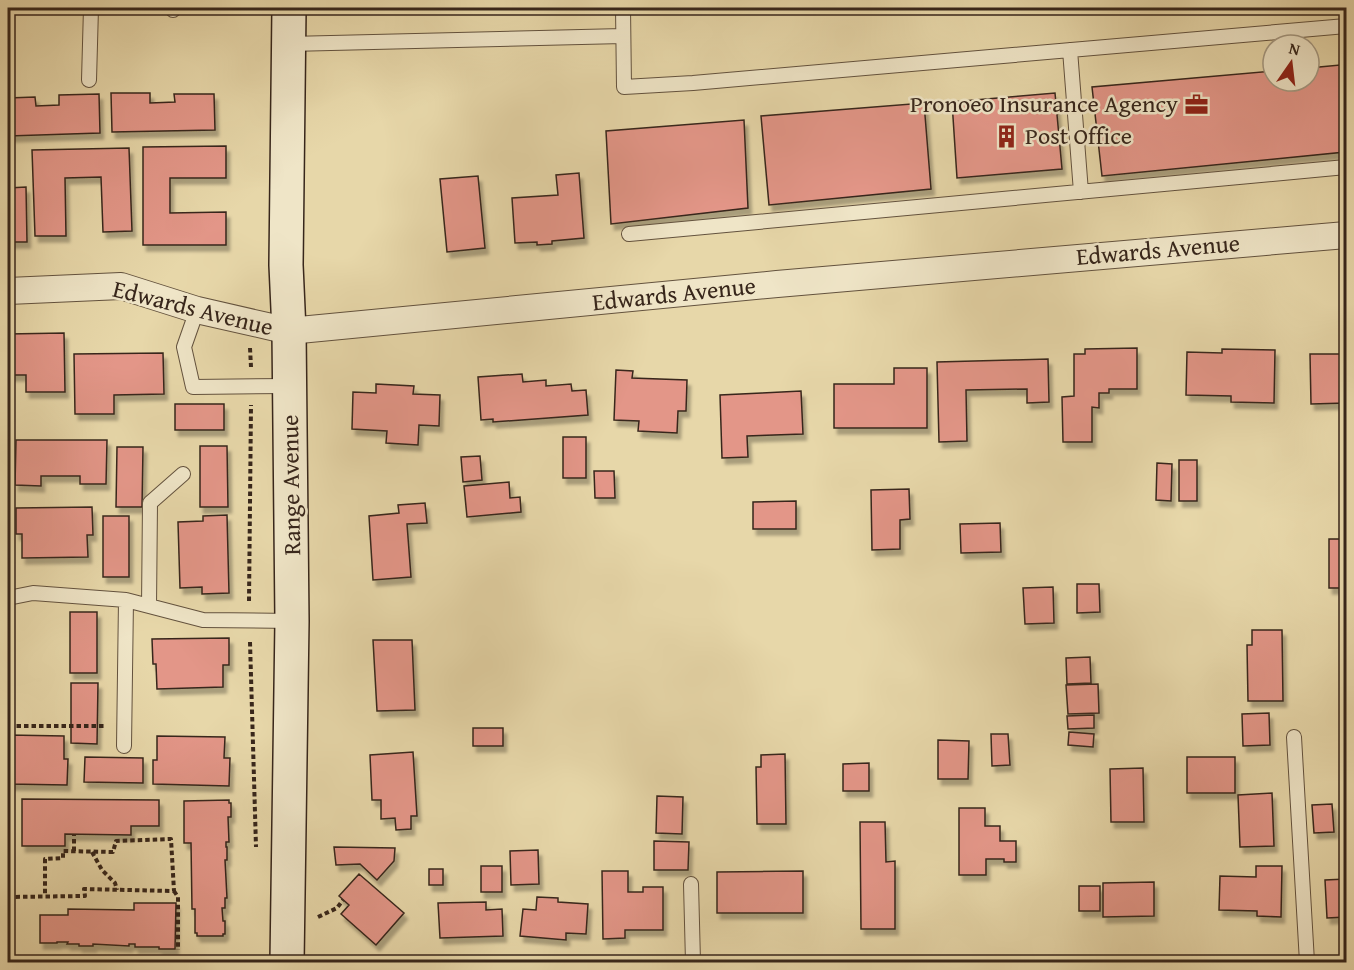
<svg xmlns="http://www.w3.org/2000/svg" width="1354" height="970" viewBox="0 0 1354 970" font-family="'Gentium Book Plus',serif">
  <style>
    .building { fill: #e39688; stroke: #37261b; stroke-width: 1.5; filter: url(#shadow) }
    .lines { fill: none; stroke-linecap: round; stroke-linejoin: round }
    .lane-casing { stroke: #63523e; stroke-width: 16 }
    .street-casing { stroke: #63523e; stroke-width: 28 }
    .secondary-casing { stroke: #37261b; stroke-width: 36 }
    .path { stroke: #37261b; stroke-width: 4; stroke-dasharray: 4.5 3; stroke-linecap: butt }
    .lane { stroke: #efe5c7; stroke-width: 14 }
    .street { stroke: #efe5c7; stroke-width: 26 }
    .secondary { stroke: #efe5c7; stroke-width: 33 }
    .labels { text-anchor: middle; stroke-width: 5; stroke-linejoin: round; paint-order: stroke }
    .poi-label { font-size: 24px; fill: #37261b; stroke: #efe5c7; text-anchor: end }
    .street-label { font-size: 24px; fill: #37261b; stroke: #efe5c7 }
  </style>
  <defs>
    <filter id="shadow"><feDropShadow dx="3.5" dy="6" stdDeviation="1.5" flood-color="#0004"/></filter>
  </defs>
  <rect width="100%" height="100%" fill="#e7d7a9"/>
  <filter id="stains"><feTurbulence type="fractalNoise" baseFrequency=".00333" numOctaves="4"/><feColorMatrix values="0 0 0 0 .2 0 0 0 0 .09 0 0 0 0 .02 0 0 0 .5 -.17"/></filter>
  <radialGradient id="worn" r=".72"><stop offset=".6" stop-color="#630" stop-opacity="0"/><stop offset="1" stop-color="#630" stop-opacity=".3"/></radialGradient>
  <path class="building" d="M1340 65 1345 152 1102 176 1092 87 1273 71V81H1309V68Z
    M111 93H150V103L175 102 174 94H214L215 130 112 132Z
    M1055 93 1062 169 957 178 952 102Z
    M99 94 100 133 8 136V98L35 97 36 106 59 105V95Z
    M924 103 931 189 769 205 761 116Z
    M744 120 748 208 611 224 606 131Z
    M226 146V178H170V213L226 212V245H143V147Z
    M129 148 132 231 103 232 101 177 65 178 66 236H35L32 150Z
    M579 173 584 238 552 241V244L537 245V242L515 243 512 198 558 195 556 175Z
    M478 176 485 248 447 252 440 179Z
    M26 187 27 242H8V188Z
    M64 333 65 392H26V375H8V334Z
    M1137 348V389H1109V393H1099V408L1092 407V442H1063L1062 397 1074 396V354H1085V349Z
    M1222 349 1275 350 1274 403 1231 402V396L1186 395 1187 352 1222 353Z
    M163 353 164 394 114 395V414H75L74 354Z
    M1310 354H1342V362H1346V403L1311 404Z
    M1048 359 1049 402 1027 403V389L966 390 967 441 939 442 937 362Z
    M894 368H927V428H834V384H894Z
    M616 370 633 371 632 378 687 380 686 411H678L677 433 638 431 639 421 614 420Z
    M522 374 523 382 546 380V386L571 384 572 391 586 390 588 415 493 422V419L481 420 478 377Z
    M376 384 414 386 413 394 440 395 439 426 419 425 418 445 386 443 387 431 352 429 353 392 376 393Z
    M801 391 803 434 747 436 748 457 722 458 720 395Z
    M175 404H224V430H175Z
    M563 437H586V478H563Z
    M16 440H107L106 484H80V476H41V486L15 485Z
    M200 446H227L228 507H200Z
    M117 447H143L142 507H116Z
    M480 456 482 480 463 482 461 457Z
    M1179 460H1197V501H1179Z
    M1157 463 1172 464 1171 501 1156 500Z
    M594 471H614L615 498H595Z
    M509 482 510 498 520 497 521 512 467 517 464 486Z
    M909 489 910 519 900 520V549L872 550 871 490Z
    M796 501V529H753V502Z
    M425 503 427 523 407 524 411 577 373 580 369 516 399 513 398 505Z
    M92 507 93 535H87L88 557 22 558V534H16V508Z
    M227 515 229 593 202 594V587L180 588 178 522 203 521V516Z
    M103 516H129V577H103Z
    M1000 523 1001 552 961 553 960 524Z
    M1329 539H1346V588H1329Z
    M1077 584H1099L1100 612 1077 613Z
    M1053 587 1054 623 1025 624 1023 588Z
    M70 612H97V673H70Z
    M1252 630H1282L1283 701H1248L1247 645H1252Z
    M229 638V665H223V687L157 689 156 664H153L152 639Z
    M373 640H412L415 710 377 711Z
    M1090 657 1091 683 1067 684 1066 658Z
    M71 683H98L97 744 71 743Z
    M1098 684 1099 713 1068 714 1066 685Z
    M1269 713 1270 745 1243 746 1242 714Z
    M1094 715V728L1068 729 1067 716Z
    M473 728H503V746H473Z
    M1069 732 1094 734 1093 747 1068 745Z
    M991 734H1008L1010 765 992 766Z
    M8 735 64 736V759H68L67 785 8 784Z
    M157 736 225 737 224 758H230L229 786 153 784V760H157Z
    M938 740 969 741 968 779H938Z
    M413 752 417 816H411V829L396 830 395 818 381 819V800H372L370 755Z
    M785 754 786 824H757L756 767H761V755Z
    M85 757 143 758V783L84 782Z
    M1187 757H1235V793H1187Z
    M869 763V791H843V764Z
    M1143 768 1144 822H1111L1110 769Z
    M1272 793 1274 846 1240 847 1238 795Z
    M657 796 683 797 682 834 656 833Z
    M22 799 159 800V826H131V835L65 834V846H22Z
    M229 800V803H231V817H228L229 842H226V847H227V860H225L227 898H225V908H222L223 921H225V934H223V936H197V933H195V909H192L191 843H184V801Z
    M1332 804 1334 832 1314 833 1312 805Z
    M959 808H985V826H1000V841H1016V862H1004V859H986V875H959Z
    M860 822H885L886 862 895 861V929H861Z
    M654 841 689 842 688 870H654Z
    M334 847 395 848 394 861 377 880 360 864 336 865Z
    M538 850 539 884 511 885 510 851Z
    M481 866H502V892H481Z
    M1256 866H1282L1281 917 1257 916V911L1219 910 1220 876 1256 877Z
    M429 869H443V885H429Z
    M602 871H628V892H643V887H663V930H625V938L603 939Z
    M803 871V913H717V872Z
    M359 874 404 913 376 945 341 914 349 905 339 896Z
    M1346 879V917L1327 918 1325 880Z
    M1154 882V916L1103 917V883Z
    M1079 886H1100V911H1079Z
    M537 897 558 898V902L588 904 586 934 566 933V940L520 936 523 909 536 910Z
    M486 902V910L502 909 503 936 440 938 438 903Z
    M134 903H176L175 949H159V947H135V944H129V946L93 944V946H79V944H67L68 942H57V943H40V915H68V909L134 910Z"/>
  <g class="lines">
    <defs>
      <path id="lane" d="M623 8 624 87 693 83 1346 26
        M173 10V8
        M289 44 623 36
        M1070 50 1081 192
        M89 80 91 8
        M629 234 1346 167
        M197 310 184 347 193 387 289 386
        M8 598 33 593 126 600
        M149 606 150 503 183 474
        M1294 737 1307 962
        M124 746 126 600 203 620 292 621
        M691 884 693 962"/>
      <path id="street" d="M8 291 121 286 197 310 289 331 777 284 1346 235"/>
      <path id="secondary" d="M287 962 292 621 289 331 286 265 289 8"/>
    </defs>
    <use href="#lane" class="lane-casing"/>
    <use href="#street" class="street-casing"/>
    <use href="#secondary" class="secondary-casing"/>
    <path class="path" d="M1343 46 1346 72
      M250 348 251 367
      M249 601 251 405
      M250 642 256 847
      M8 726H9L10 617
      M9 726H104
      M74 851V835
      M92 852 102 870 115 883 117 890
      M174 891 178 897V950
      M8 897 85 896 84 889 174 891 171 839 116 841 113 852 63 851V858L45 859V896
      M318 917 337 908 343 900"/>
    <use href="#lane" class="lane"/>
    <use href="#street" class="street"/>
    <use href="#secondary" class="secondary"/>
  </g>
  <defs>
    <symbol id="office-bare" viewBox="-9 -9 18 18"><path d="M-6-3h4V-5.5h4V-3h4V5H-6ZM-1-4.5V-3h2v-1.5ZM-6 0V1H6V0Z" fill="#8f2418" stroke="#efe5c7" stroke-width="2.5" paint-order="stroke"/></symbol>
    <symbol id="building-bare" viewBox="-9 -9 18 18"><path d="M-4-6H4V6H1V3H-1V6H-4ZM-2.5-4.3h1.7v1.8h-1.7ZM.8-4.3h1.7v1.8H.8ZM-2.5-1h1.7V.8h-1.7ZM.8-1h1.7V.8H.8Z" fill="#8f2418" stroke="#efe5c7" stroke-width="2.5" paint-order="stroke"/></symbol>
  </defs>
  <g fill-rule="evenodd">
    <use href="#office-bare" x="1180" y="88" width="33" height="33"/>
    <use href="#building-bare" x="990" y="120" width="33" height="33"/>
  </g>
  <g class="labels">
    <g class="poi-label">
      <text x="1178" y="112">Pronoeo Insurance Agency</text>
      <text x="1025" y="144" text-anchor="start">Post Office</text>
    </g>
    <g class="street-label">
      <text transform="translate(1158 250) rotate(-5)" y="8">Edwards Avenue</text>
      <text transform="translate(674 294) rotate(-6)" y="8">Edwards Avenue</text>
      <text transform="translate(193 308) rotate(14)" y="8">Edwards Avenue</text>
      <text transform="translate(291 485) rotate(-91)" y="8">Range Avenue</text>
    </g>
  </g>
  <rect width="1354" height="970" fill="none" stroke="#e7d7a9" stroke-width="30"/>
  <rect x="9" y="9" width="1336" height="952" fill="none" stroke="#37261b" stroke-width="3"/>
  <rect x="15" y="15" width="1324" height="940" fill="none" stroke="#37261b" stroke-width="1.5"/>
  <g transform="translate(1291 63) rotate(14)"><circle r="28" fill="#efe5c7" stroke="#a59982" stroke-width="1.5"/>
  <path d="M0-4.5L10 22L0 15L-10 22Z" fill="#8f2418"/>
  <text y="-9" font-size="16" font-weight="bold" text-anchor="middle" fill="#37261b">N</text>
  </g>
  <rect width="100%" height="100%" filter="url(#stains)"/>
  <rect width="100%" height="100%" fill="url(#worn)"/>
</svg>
